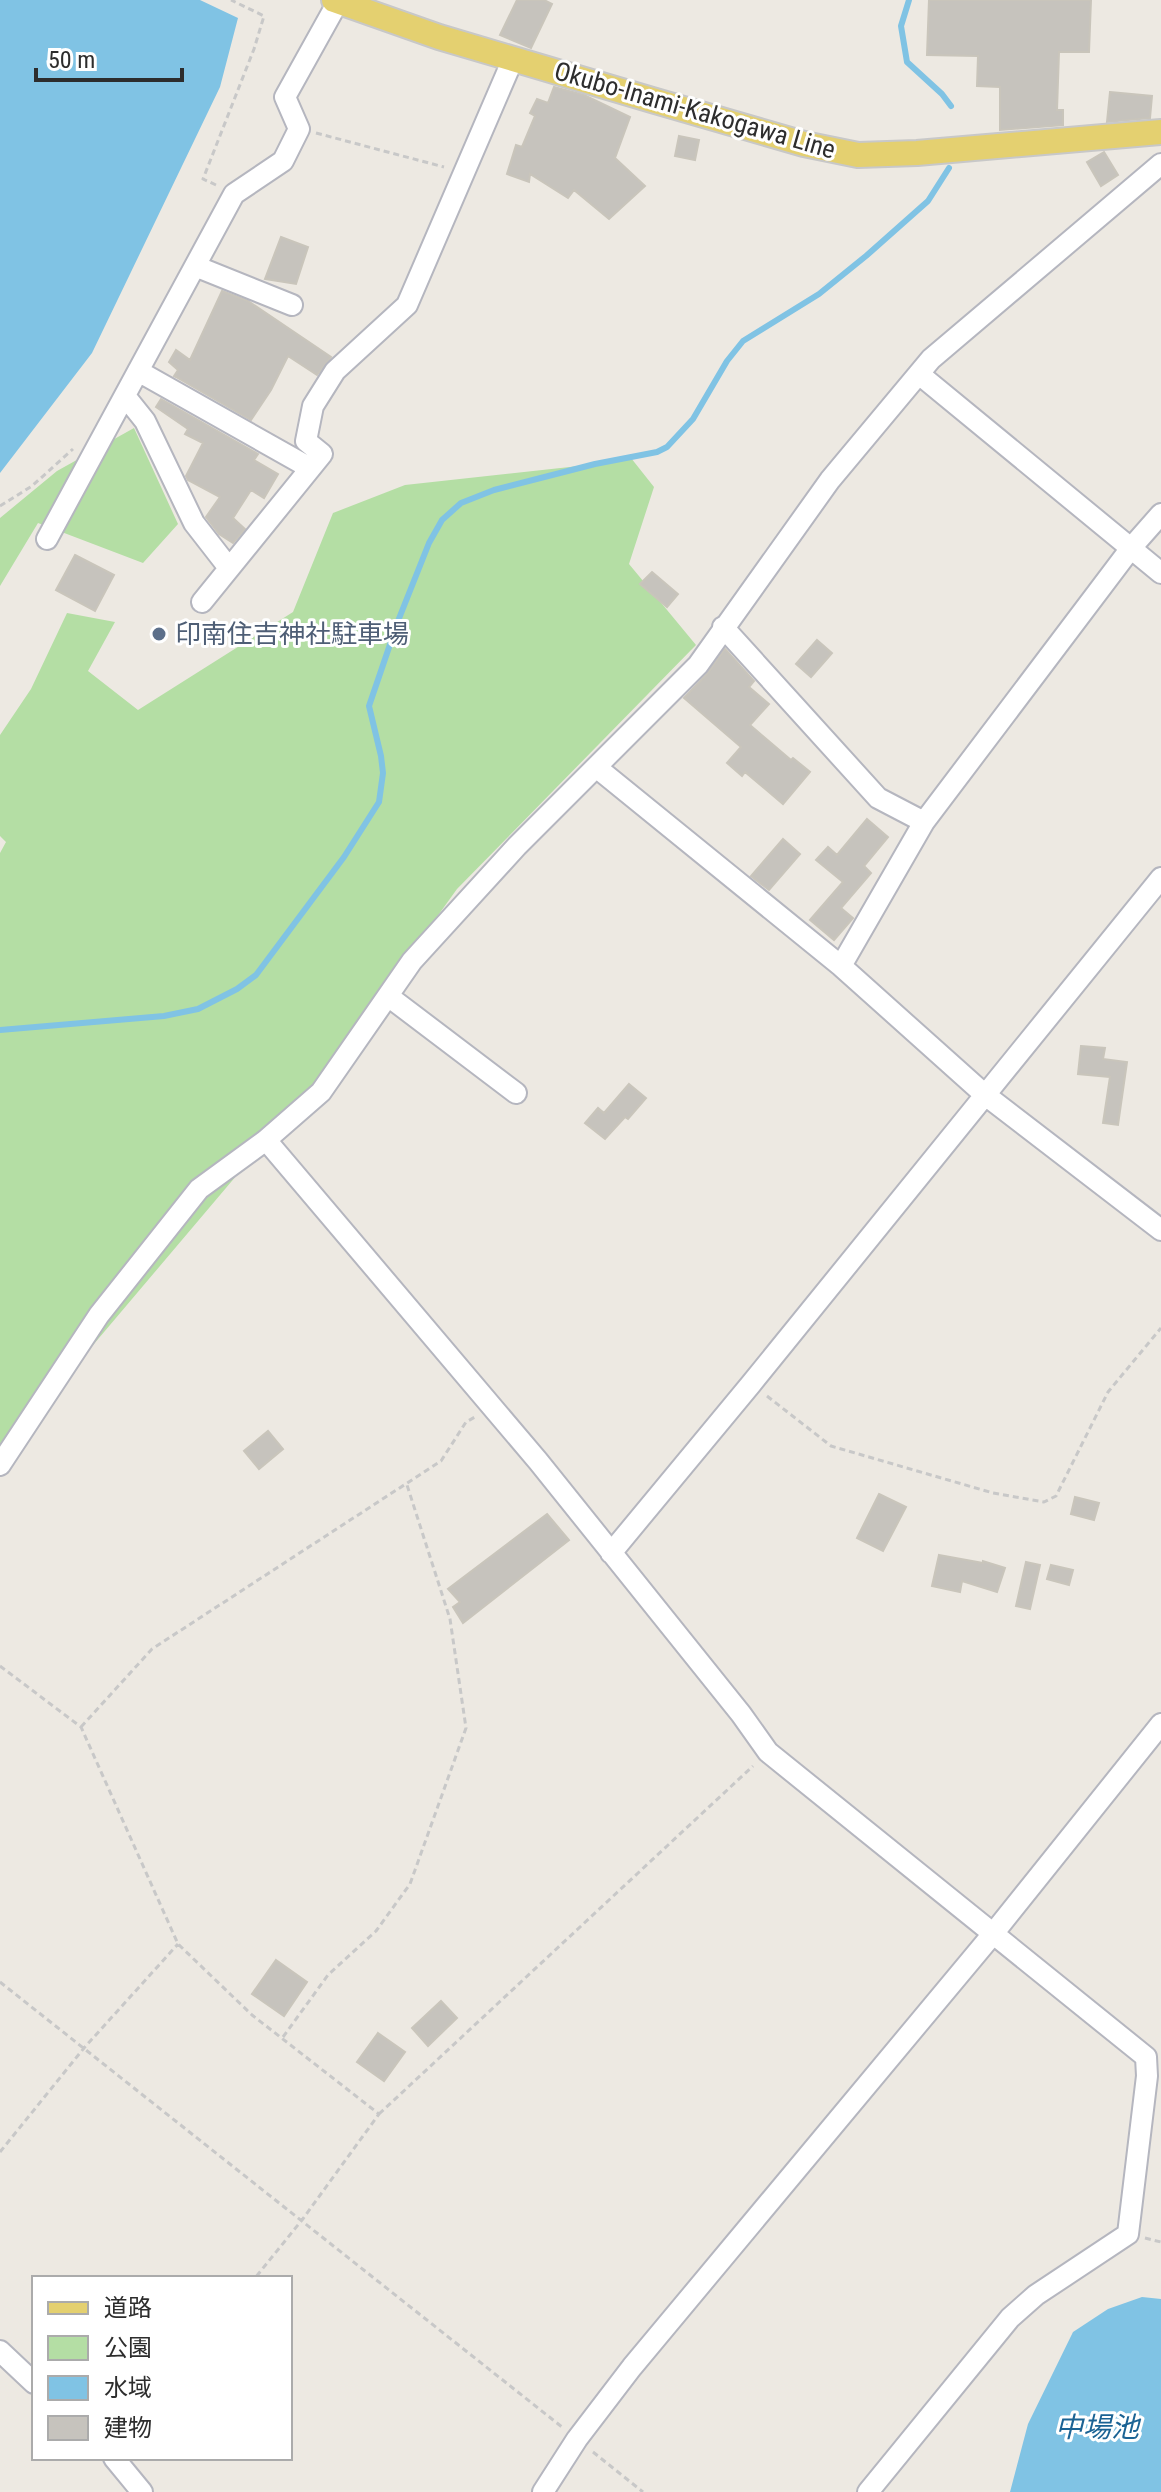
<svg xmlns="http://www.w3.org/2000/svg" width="1161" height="2492" viewBox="0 0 1161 2492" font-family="'Roboto Condensed','Noto Sans JP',sans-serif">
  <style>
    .green { fill: #b4dea4 }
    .water { fill: #80c3e4 }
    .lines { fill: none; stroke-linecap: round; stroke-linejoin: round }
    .stream { stroke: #80c3e4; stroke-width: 6 }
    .building { fill: #c6c3bd; stroke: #c9c5bb; stroke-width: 2 }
    .minor-casing { stroke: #b5b6bf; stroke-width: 24 }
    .major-casing { stroke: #c8c8c8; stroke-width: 28 }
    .path { stroke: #c8c8c8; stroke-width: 3; stroke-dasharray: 6 4; stroke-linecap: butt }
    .minor { stroke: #fff; stroke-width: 20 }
    .major { stroke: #e4d070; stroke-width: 24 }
    .service-dot { fill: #5c6f8a; stroke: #fff; stroke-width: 3 }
    .labels { text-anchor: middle; stroke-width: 6; stroke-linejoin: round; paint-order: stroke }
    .street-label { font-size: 26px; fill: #2d2d2d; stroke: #fff }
    .service-label { font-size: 26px; fill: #4e5e75; stroke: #fff; text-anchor: start }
    .water-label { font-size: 28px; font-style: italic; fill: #1b6394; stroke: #fff }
  </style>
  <rect width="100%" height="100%" fill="#ede9e2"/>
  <path class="green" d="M134 428 178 524 143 563 38 523 0 586V518L57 471Z
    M631 458 654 487 629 564 696 645 457 889 330 1065 0 1455V853L6 842 0 836V735L31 689 67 613 115 622 88 671 138 710 293 612 333 513 405 485 597 464Z"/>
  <path class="water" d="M0 0H200L238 18 220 87 92 353 0 473Z
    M1142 2297 1161 2299V2492H1010L1028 2424 1073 2332 1108 2309Z"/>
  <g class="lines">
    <path class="stream" d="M909 0 901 26 907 62 942 94 951 106
      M0 1030 164 1016 198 1009 237 989 256 975 344 857 379 802 383 773 381 756 369 706 398 621 429 543 442 520 461 503 494 490 595 464 657 452 667 447 693 419 727 361 743 341 819 294 866 256 928 201 949 168"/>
  </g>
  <path class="building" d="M517 0H544L552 4 531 48 500 35Z
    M929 0H1091L1089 52H1059L1057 110H1063V125L1000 130V87L977 86 978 56 927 55Z
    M554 87 584 95 630 117 615 158 645 186 609 219 574 190 568 198 530 174 529 182 507 174 516 145 522 147 535 116 530 113 537 99 548 103Z
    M1110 92 1152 96 1150 118 1107 122Z
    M679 136 699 140 695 160 675 156Z
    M1104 152 1118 175 1101 186 1087 162Z
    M281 237 308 247 296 284 265 279Z
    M222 291 248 301 331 357 317 375 288 356 271 390 251 420 176 377 174 376 178 370 169 362 176 350 190 360Z
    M161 399 258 454 254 460 278 474 264 498 251 490 233 518 245 529 233 543 219 534 206 517 220 497 188 480 186 476 203 443 185 434 188 429 156 407Z
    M75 555 114 575 95 611 56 590Z
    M652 572 678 594 667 607 640 584Z
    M817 640 832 653 811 677 796 664Z
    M725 649 754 681 749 687 769 704 750 725 791 760 793 758 810 772 783 804 745 772 742 776 727 763 741 747 684 698 707 674Z
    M867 819 888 837 864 866 871 873 841 908 853 918 834 940 810 920 843 882 816 860 828 847 837 855Z
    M783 839 800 854 769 890 751 876Z
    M1081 1046 1105 1048 1103 1059 1127 1062 1118 1125 1103 1123 1110 1077 1078 1074Z
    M629 1084 646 1098 628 1119 625 1117 605 1139 585 1123 598 1108 604 1113Z
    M268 1431 283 1449 259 1469 244 1451Z
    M879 1494 906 1507 883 1551 857 1538Z
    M1075 1497 1099 1503 1094 1520 1071 1514Z
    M547 1514 569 1540 463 1623 453 1607 460 1602 448 1589Z
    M939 1555 983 1563V1561L1005 1568 997 1592 962 1581 960 1592 932 1586Z
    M1026 1562 1040 1565 1030 1609 1016 1606Z
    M1051 1565 1073 1570 1069 1585 1047 1579Z
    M276 1960 307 1982 284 2016 252 1994Z
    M441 2001 457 2018 428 2046 412 2028Z
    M378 2033 405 2052 384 2081 357 2062Z"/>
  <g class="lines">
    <defs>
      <path id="minor" d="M195 266 292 305
        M138 371 310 468
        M919 374 1161 573
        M125 396 145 421 194 523 229 568
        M47 539 234 194 283 161 299 129 285 97 339 0
        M202 602 322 454 306 441 313 406 335 371 407 305 513 59
        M723 627 878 798 924 822 1131 548 1161 514
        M596 767 841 966 984 1094 1161 1230
        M841 966 924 822
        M388 996 516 1093
        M266 1140 538 1461 741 1714 768 1752 1146 2057 1147 2076 1128 2234 1036 2295 1010 2318 868 2492
        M0 1465 99 1315 199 1189 266 1140 321 1092 412 961 517 846 698 665 830 480 931 359 1161 164
        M611 1553 751 1384 1161 878
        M0 2351 34 2383
        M114 2458 142 2492
        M543 2492 577 2439 632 2367 992 1935 1161 1724"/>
      <path id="major" d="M334 0 439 37 652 100 804 144 858 155 917 153 1161 132"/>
    </defs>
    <use href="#minor" class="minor-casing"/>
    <use href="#major" class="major-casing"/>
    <path class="path" d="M316 133 444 167
      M216 185 203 179 254 49 264 16 231 0
      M0 506 32 486 73 449
      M767 1396 831 1446 993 1493 1044 1502 1056 1496 1108 1392 1161 1328
      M0 1666 81 1727 178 1944 252 2015 379 2114 302 2220 255 2278
      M81 1727 152 1649 441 1461 466 1422 475 1417
      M0 1982 562 2427
      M283 2037 328 1975 376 1931 410 1884 466 1728 450 1619 407 1485
      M379 2114 753 1766
      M0 2152 84 2048 178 1944
      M1145 2238 1161 2242
      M593 2452 643 2492"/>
    <use href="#minor" class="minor"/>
    <use href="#major" class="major"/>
  </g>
  <circle class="service-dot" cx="159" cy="634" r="8"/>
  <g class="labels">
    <g class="street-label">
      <text transform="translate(695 110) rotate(16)" y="9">Okubo-Inami-Kakogawa Line</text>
    </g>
    <g class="service-label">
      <text x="175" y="643">印南住吉神社駐車場</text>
    </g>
    <g class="water-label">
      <text x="1097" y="2437">中場池</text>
    </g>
  </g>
  <rect x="32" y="2276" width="260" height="184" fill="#ffffff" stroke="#ababab" stroke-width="2"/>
  <rect x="48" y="2302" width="40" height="12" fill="#e4d070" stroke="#ababab" stroke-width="2"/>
  <text x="104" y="2316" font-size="24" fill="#2d2d2d">道路</text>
  <rect x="48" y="2336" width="40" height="24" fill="#b4dea4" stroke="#ababab" stroke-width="2"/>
  <text x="104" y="2356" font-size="24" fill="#2d2d2d">公園</text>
  <rect x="48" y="2376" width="40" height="24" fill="#80c3e4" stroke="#ababab" stroke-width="2"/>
  <text x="104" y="2396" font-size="24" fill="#2d2d2d">水域</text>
  <rect x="48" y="2416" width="40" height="24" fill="#c6c3bd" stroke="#ababab" stroke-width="2"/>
  <text x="104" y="2436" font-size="24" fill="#2d2d2d">建物</text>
  <path d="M36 68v12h146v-12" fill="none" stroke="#2d2d2d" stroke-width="4"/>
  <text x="48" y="68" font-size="24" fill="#2d2d2d" stroke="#ffffff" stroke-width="6" paint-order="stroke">50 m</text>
</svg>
